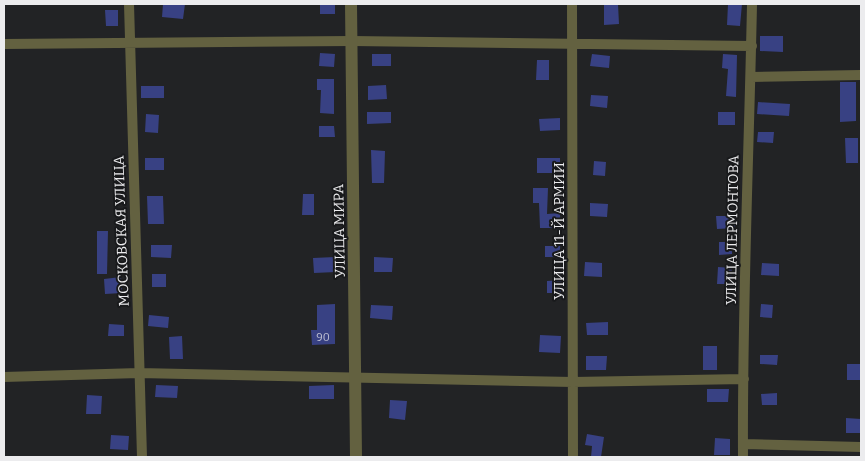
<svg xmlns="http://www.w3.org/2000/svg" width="865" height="461" viewBox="0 0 865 461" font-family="Bitter,serif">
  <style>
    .building { fill: #384183 }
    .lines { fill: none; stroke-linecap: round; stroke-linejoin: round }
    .minor { stroke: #636140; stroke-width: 10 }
    .tertiary { stroke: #636140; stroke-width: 12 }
    .labels { text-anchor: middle; stroke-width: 4; stroke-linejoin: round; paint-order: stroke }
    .number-label { font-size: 11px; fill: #bfc1d3 }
    .street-label { font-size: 14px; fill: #ececee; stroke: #191a1c }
  </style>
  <rect width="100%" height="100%" fill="#222325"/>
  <path class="building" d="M163 4H185L183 19 162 17Z
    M320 4H335V14H320Z
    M604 4H618L619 24 604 25Z
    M728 4H742L740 26 727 25Z
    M105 10H118V26H106Z
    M760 36H783V52L760 51Z
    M320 53 335 54 334 67 319 66Z
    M372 54H391V66H372Z
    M592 54 610 56 609 68 590 66Z
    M723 54 737 55 736 97 726 96 728 69 722 68Z
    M537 60H549V80H536Z
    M317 79H334V114L320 113 321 90H317Z
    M840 82H856V121L840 122Z
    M386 85 387 99 368 100V86Z
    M141 86H164V98H141Z
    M591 95 608 96 607 108 590 106Z
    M758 102 790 104 789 116 757 114Z
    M367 112H391V123L367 124Z
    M718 112H735V125H718Z
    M146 114 159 115 158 133 145 132Z
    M560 118V130L540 131 539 119Z
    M319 126H334L335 137H319Z
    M758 132H774L773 143 757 142Z
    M845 138H858V163H846Z
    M371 150 385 151 384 183H372Z
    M145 158H164V170H145Z
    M537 158H560V173H537Z
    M594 161 606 162 605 176 593 175Z
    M533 188H548L547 214 560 213V228H540L539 203H533Z
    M303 194H314V215H302Z
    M147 196H163L164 224H148Z
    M590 203 608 204 607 217 590 216Z
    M716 216H735V228L717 229Z
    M97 231H108L107 274H97Z
    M719 242H732V254L719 255Z
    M151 245H172L171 258 151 257Z
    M545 246H560V257H545Z
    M335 257 336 272 314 273 313 258Z
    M374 257 393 258 392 272H374Z
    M585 262 602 263V277L584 276Z
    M762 263 779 264V276L761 275Z
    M718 267 732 268 731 284H717Z
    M152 274H166V287H152Z
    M121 277 122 293 105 294 104 279Z
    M562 280V293H547V281Z
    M335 304V344L312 345 311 330H317V305Z
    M761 304 773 305 772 318 760 317Z
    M371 305 393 306 392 320 370 318Z
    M149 315 169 317 168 328 148 326Z
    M608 322V335H587L586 323Z
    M109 324 124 325V336H108Z
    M540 335 561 336 560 353 539 352Z
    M182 336 183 359H170L169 337Z
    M703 346H717V370H703Z
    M760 355H778L777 365 760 364Z
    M586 356H607L606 370H586Z
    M847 364H861V380H847Z
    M156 385 178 386 177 398 155 397Z
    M334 385V399H309V386Z
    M707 389H729L728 402H707Z
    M777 393V405H762L761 394Z
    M87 395 102 396 101 414H86Z
    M390 400 407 401 405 420 389 418Z
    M846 418 861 419V433H846Z
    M587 434 604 437 601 457H591L592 446 585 445Z
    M111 435 129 436 128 450 110 449Z
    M715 438 730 439V455H714Z"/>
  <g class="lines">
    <path class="minor" d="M129 4 142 457
      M572 4 573 457
      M4 44 352 41 752 46
      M751 77 861 75
      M4 377 139 373 573 382 744 379
      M743 444 861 447
      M743 457C742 306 749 155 752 4"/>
    <path class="tertiary" d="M351 4 356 457"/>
  </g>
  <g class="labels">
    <g class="number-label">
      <text x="323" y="341">90</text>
    </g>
    <g class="street-label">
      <text transform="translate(732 230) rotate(-89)" y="5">УЛИЦА ЛЕРМОНТОВА</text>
      <text transform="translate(121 231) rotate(-92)" y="5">МОСКОВСКАЯ УЛИЦА</text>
      <text transform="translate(339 231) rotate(-91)" y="5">УЛИЦА МИРА</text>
      <text transform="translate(559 231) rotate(-90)" y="5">УЛИЦА 11-Й АРМИИ</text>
    </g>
  </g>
  <rect width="865" height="461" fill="none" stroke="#ececee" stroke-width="10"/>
</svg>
